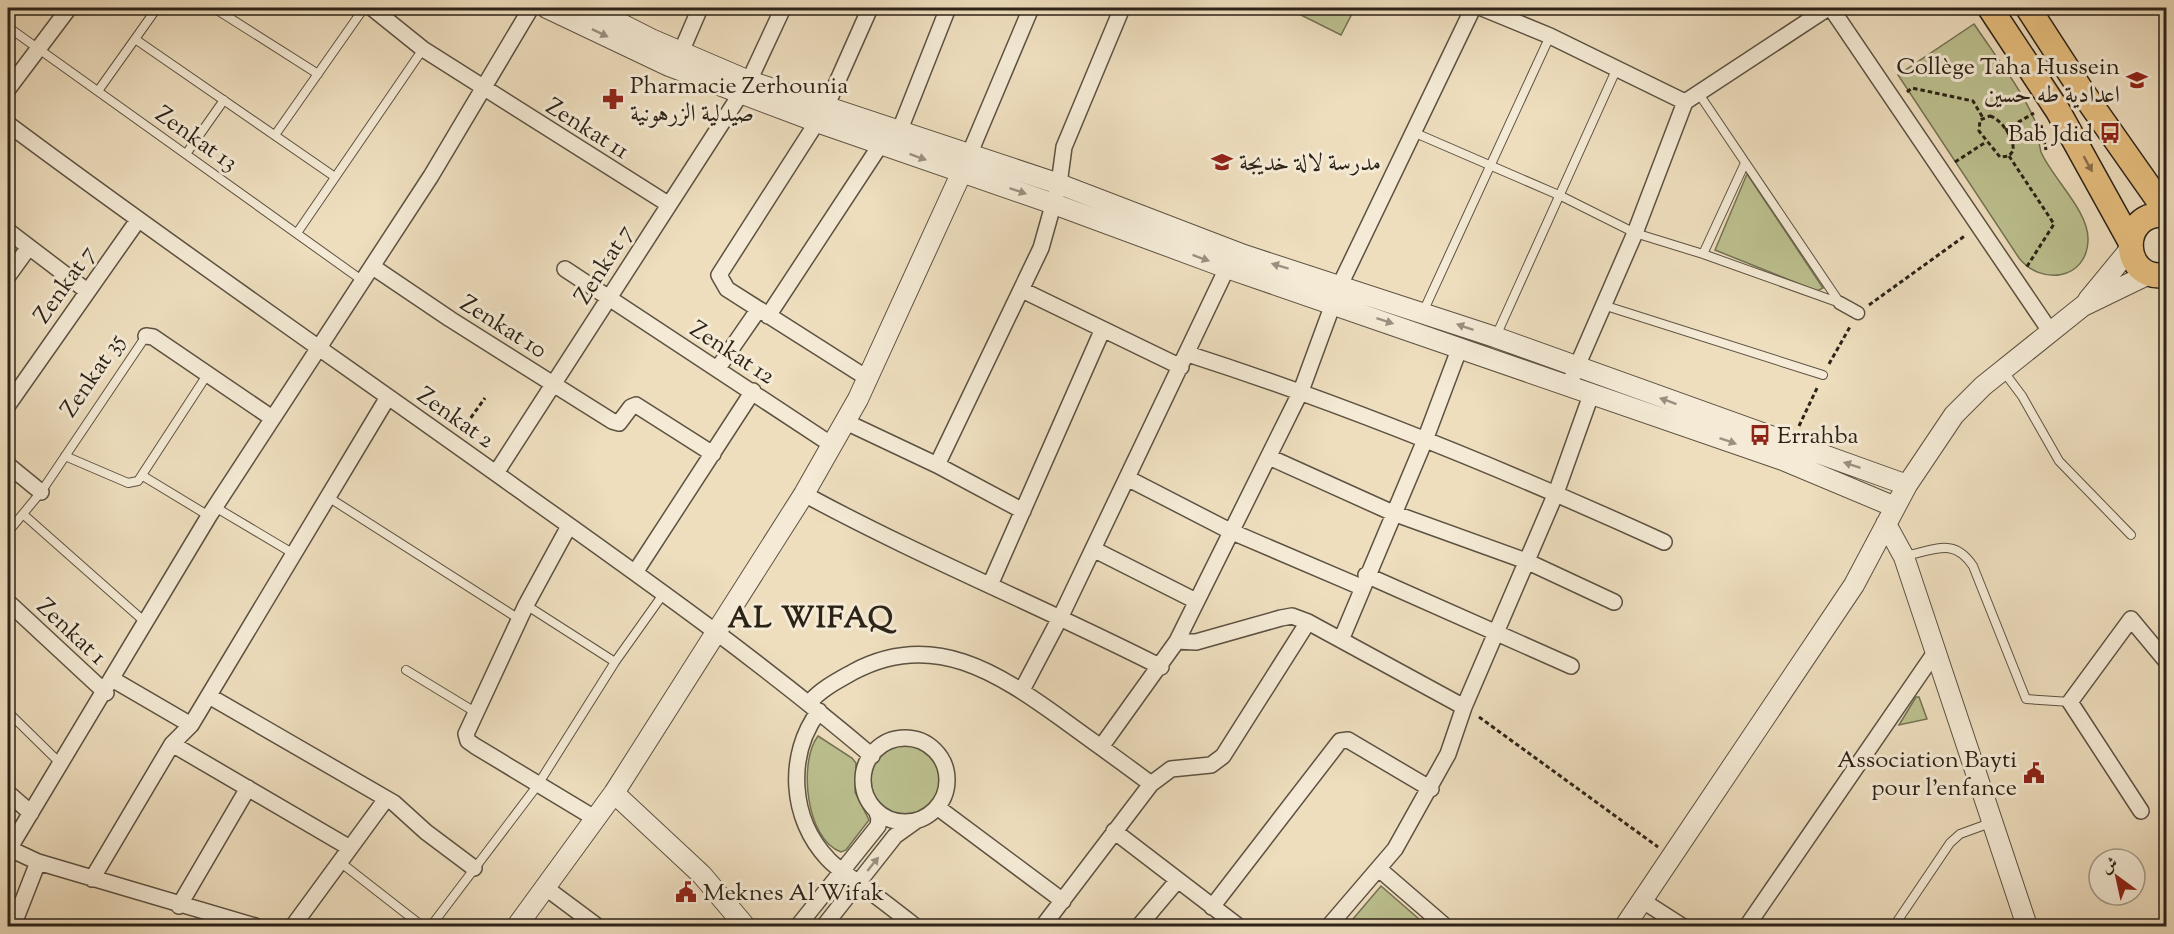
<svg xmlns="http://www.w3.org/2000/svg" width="2174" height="934" viewBox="0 0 2174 934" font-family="'Sorts Mill Goudy',Amiri,serif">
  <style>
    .green { fill: #bcc08f; stroke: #747254; stroke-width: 1.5 }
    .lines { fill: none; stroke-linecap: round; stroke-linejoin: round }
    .service-casing { stroke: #5c5242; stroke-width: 10 }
    .pedestrian-casing { stroke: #5c5242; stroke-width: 15 }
    .minor-casing { stroke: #5c5242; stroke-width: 18 }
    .tertiary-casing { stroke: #5c5242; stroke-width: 22 }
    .primary-casing { stroke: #2c2318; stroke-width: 27 }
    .path { stroke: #2c2318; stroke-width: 3; stroke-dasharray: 4.5 3; stroke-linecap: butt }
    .service { stroke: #f4ead5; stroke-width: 8 }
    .pedestrian { stroke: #f4ead5; stroke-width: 12 }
    .minor { stroke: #f4ead5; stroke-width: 15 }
    .tertiary { stroke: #f4ead5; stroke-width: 20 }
    .primary { stroke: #e7bf7f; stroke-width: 24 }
    .oneway { fill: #9a9080 }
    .oneway2 { fill: #8a714c }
    .labels { text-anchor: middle; stroke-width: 6; stroke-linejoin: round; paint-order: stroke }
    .poi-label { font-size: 24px; fill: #2c2318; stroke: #f4ead5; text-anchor: start }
    .street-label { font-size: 24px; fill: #2c2318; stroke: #f4ead5 }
    .district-label { font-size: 30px; font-weight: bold; letter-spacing: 1.5px; fill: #2c2318; stroke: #f4ead5 }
  </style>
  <rect width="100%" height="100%" fill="#eedebe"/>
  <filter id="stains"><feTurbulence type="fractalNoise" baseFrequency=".00333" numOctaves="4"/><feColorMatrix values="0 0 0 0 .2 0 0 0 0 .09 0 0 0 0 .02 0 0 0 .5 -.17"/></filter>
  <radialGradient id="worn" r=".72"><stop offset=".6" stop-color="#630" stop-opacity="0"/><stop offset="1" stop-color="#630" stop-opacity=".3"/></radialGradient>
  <path class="green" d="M1287 8H1355L1341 35Z
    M1974 24C1994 54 2021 88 2035 121 2039 130 2038 142 2041 152 2052 178 2089 211 2088 240 2087 280 2041 286 2019 258L1898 75Z
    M1747 174 1823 288 1817 291 1715 250Z
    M1916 697H1919L1927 719 1899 725Z
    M818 736 852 758 856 763 855 792 869 820 846 850 841 852C806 840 798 762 818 736Z
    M871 780a35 35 0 1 1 70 0a35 35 0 1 1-70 0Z
    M1381 886 1427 926H1347Z"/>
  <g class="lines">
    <defs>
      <path id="service" d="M214 8 318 74
        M8 27 363 281
        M135 39 335 177
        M98 91 157 8
        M1699 94 1840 303
        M1413 132 1561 196 1635 233 1703 254 1840 303
        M275 135 364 8
        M186 154 224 100
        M297 233 423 49
        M1703 254 1745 163
        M1603 305 1823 375
        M1423 312 1550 36
        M1496 336 1617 68
        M2004 372 2022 396 2059 461 2131 535
        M65 456 128 483 138 481 207 375
        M143 476 209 516
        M328 497 519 619
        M215 507 294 554
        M24 515 145 622
        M8 532 41 492 146 336
        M1905 556C1935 550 1954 537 1973 566L2026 699 2070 702
        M526 605 615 662
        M406 670 475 712
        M8 712 61 764
        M340 862 422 926
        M431 926 537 786 615 662 664 593
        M1894 926 1950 843 1960 834 1993 822"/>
      <path id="pedestrian" d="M1840 303 1858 313"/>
      <path id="minor" d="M372 8 423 49 668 204
        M1482 8 1550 36 1685 102
        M1831 8 2050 331
        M681 52 700 8
        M8 89 69 8
        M826 107 870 8
        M817 122 719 275 727 289 867 378
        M8 124C174 248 346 366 515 487 636 573 758 659 872 756
        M899 132 948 8
        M969 155 1031 8
        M8 231 87 291
        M373 267 450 319 612 421 619 423 631 407 636 405 713 454
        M565 269 832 445
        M8 276 29 247
        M1022 290 1181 367
        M768 316 881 144
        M146 336 153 337 272 418
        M1188 354C1350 406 1508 471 1664 542
        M718 368 758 310
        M1568 387 1635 233 1685 102 1828 8
        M8 405 138 220
        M846 422 937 465 1023 511
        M1269 457 1393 513 1526 561 1614 602
        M8 465 41 492
        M937 465 1041 248 1059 184 1064 147 1122 8
        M496 473 749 81 783 8
        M1127 478 1230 531 1361 587
        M804 494C920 557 1043 607 1161 667
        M569 526 526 605 466 734 468 741 475 746 596 819
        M1093 549 1196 601
        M636 571 753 391
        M1366 575 1571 666
        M990 585 1102 331
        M8 602 106 693
        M1341 640 1425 440 1460 347
        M1177 641 1196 642 1281 618 1292 616 1308 622 1464 707
        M112 679 191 725
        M1022 690 1061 616 1227 268
        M209 696 394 803 426 832 474 868
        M809 703C821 689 837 681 853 672 933 629 998 673 1062 719 1092 741 1122 762 1151 784
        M819 711C786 755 790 819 828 859 837 869 850 876 860 884 879 898 897 912 915 926
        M863 780a42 42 0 1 1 84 0a42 42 0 1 1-84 0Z
        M172 744 350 848
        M1101 747 1177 641 1301 391 1340 285 1473 8
        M8 793 31 813
        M937 807 1063 901
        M2141 811 2070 702 2131 619 2166 661
        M1114 831 1238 926
        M8 848 38 862 255 926
        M9 849 209 516 431 176 531 8
        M1379 869 1445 926
        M92 879 172 744 191 725 388 397
        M546 888 597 926
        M1643 901 1682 926
        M179 906 248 788
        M1212 907 1340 741 1348 740 1431 789
        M13 926 38 862
        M293 926 386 799
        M798 926 878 826 879 818 876 810
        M824 926 895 836 916 821
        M1043 926 1151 784 1171 769 1211 765 1223 756 1308 622
        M1139 926 1177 881
        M1329 926 1395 849 1448 754 1464 707 1556 493 1591 395
        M1747 926 1936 651"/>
      <path id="tertiary" d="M547 8 669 66 817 122 1054 204 1227 268 1783 460 1895 507
        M590 8 651 39 749 81 1059 184 1244 255 1495 337 1907 485
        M2088 300 2130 249
        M1886 524 1904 557 2027 926
        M614 793 702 875 745 926
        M517 926 614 793 804 494 858 399 966 163
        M1625 926 1854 585 1907 485 1954 415 1983 386 2083 306 2149 274"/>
      <path id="primary" d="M1990 8 2058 111 2130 241
        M2028 8 2083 93 2166 211
        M2166 215C2118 210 2120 282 2166 275"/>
    </defs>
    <use href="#service" class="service-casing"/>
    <use href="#pedestrian" class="pedestrian-casing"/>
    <use href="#minor" class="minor-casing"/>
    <use href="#tertiary" class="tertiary-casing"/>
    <use href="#primary" class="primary-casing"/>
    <path class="path" d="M1907 92 1912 88 1973 101 1983 118
      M1990 116C2001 119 2015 139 2013 151L2009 156 2000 157 1979 131 1980 120Z
      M2041 125 2046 150
      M2005 130 2034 113
      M2009 156 2054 224 2026 268
      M1955 162 1986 142
      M1869 305 1966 235
      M1829 364 1851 325
      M1799 426 1818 386
      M462 430 485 398
      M1479 717 1658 847"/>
    <use href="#service" class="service"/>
    <use href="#pedestrian" class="pedestrian"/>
    <use href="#minor" class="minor"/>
    <use href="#tertiary" class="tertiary"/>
    <use href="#primary" class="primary"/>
  </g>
  <defs><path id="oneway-solid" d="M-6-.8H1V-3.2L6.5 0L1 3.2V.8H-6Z" transform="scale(1.5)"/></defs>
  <g class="oneway">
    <use href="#oneway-solid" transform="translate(600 33) rotate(26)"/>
    <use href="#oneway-solid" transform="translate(918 157) rotate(20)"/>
    <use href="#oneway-solid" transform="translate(1018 191) rotate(19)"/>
    <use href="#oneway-solid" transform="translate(1201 258) rotate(20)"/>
    <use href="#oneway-solid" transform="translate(1280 266) rotate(-163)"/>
    <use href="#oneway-solid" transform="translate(1385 321) rotate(18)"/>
    <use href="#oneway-solid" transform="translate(1465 327) rotate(-161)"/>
    <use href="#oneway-solid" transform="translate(1668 401) rotate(-160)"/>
    <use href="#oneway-solid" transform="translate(1728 441) rotate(19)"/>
    <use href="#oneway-solid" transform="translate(1852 465) rotate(-162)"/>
    <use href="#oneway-solid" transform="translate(873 864) rotate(-51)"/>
  </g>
  <use class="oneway2" href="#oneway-solid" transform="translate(2088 164) rotate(61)"/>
  <defs>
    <symbol id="school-bare" viewBox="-9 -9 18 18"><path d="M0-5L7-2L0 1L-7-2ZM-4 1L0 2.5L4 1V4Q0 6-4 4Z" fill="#8f2418" stroke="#f4ead5" stroke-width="2.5" paint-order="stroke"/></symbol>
    <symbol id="pharmacy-bare" viewBox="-9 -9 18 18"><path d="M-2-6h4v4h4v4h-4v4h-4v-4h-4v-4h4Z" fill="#8f2418" stroke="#f4ead5" stroke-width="2.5" paint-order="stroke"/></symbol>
    <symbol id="bus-bare" viewBox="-9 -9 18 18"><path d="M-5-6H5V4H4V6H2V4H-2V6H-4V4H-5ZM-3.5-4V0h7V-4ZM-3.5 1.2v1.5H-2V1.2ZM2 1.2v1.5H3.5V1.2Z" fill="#8f2418" stroke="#f4ead5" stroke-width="2.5" paint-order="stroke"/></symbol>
    <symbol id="civic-bare" viewBox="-9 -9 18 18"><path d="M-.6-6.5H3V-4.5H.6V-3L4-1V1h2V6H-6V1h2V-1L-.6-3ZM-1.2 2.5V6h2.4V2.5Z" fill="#8f2418" stroke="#f4ead5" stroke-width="2.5" paint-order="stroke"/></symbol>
  </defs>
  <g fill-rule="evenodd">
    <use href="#school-bare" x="2122" y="65" width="30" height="30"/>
    <use href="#pharmacy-bare" x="598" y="84" width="30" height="30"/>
    <use href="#bus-bare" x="2095" y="118" width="30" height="30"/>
    <use href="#school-bare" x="1207" y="147" width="30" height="30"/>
    <use href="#bus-bare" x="1745" y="420" width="30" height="30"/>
    <use href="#civic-bare" x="2019" y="758" width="30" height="30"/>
    <use href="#civic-bare" x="671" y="877" width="30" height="30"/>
  </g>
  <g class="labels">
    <g class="poi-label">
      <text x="2120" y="74" text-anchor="end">Collège Taha Hussein<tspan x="2120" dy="28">اعدادية طه حسين</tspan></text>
      <text x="630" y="93">Pharmacie Zerhounia<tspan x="630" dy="28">صيدلية الزرهونية</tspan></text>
      <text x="2093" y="141" text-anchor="end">Bab Jdid</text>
      <text x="1239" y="170">مدرسة لالة خديجة</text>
      <text x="1777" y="443">Errahba</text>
      <text x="2017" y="767" text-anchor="end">Association Bayti<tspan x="2017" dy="28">pour l'enfance</tspan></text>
      <text x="703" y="900">Meknes Al Wifak</text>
    </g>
    <g class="street-label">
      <text transform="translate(588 128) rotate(32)" y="8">Zenkat 11</text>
      <text transform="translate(197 138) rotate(35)" y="8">Zenkat 13</text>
      <text transform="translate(603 264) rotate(-58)" y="8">Zenkat 7</text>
      <text transform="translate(64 284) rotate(-55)" y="8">Zenkat 7</text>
      <text transform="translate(504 326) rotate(32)" y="8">Zenkat 10</text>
      <text transform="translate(733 352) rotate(33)" y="8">Zenkat 12</text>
      <text transform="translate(92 375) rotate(-56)" y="8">Zenkat 35</text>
      <text transform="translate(456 417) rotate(35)" y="8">Zenkat 2</text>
      <text transform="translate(72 631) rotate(43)" y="8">Zenkat 1</text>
    </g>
    <g class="district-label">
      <text x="811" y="627">AL WIFAQ</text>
    </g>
  </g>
  <rect width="2174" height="934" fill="none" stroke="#eedebe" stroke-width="30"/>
  <rect x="9" y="9" width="2156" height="916" fill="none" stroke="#2c2318" stroke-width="3"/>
  <rect x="15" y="15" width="2144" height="904" fill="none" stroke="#2c2318" stroke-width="1.5"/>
  <g transform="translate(2117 877) rotate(327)"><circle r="28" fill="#f4ead5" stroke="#a49a89" stroke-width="1.5"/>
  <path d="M0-4.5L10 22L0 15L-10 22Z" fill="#8f2418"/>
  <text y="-9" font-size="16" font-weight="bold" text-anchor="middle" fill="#2c2318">ش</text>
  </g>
  <rect width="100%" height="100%" filter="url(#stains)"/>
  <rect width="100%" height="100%" fill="url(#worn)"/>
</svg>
